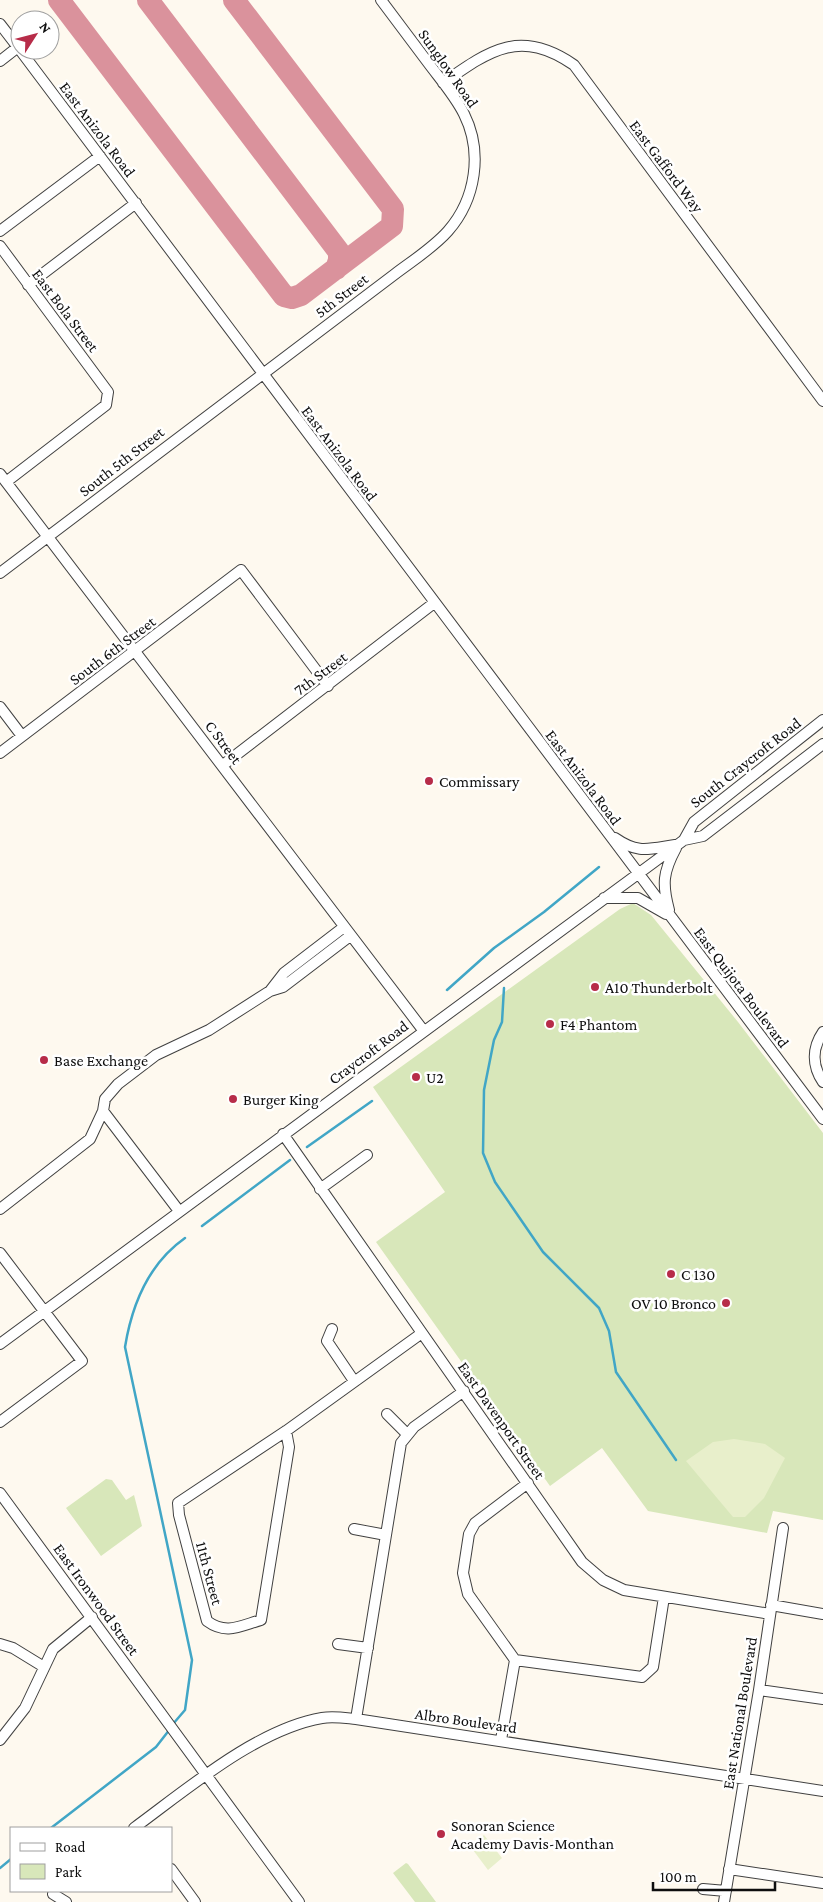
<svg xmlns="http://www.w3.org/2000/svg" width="823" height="1902" viewBox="0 0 823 1902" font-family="'Crimson Pro',serif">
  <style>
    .green { fill: #d8e7ba }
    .pitch { fill: #e8efcb }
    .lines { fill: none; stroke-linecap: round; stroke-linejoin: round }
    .stream { stroke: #41a6c6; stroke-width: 2.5 }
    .taxiway { stroke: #da929c; stroke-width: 22 }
    .minor-casing { stroke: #414141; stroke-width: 12 }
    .minor { stroke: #fff; stroke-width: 10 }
    .poi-dot { fill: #b72c49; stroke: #fff; stroke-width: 2 }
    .labels { text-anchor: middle; stroke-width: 5; stroke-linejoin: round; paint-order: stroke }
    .street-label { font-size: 16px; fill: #0e0e0e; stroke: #fff }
    .poi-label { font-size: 16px; fill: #0e0e0e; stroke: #fff; text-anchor: start }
  </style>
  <rect width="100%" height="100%" fill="#fef9ef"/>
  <path class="green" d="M633 903 651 915 738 1022 823 1133V1520L773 1511 767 1533 648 1511 602 1448 550 1486 376 1242 445 1192 373 1087 620 909Z
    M106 1479 112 1480 126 1500 134 1495 142 1526 101 1556 66 1508Z
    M406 1863 408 1864 436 1902H415L396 1877 393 1873Z"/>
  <path class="pitch" d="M734 1439 765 1444 785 1458 764 1498 745 1517H733L686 1461 713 1442Z
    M484 1835 502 1858 488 1870 470 1846Z"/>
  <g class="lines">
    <path class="stream" d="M504 988 502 1022 494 1040 484 1090 483 1153 495 1182 543 1252 599 1308 609 1331 616 1372 676 1460
      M447 990 494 948 544 912 599 867
      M307 1147 372 1101
      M202 1226 290 1160
      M173 1724 185 1710 192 1660 125 1347C132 1304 148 1264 185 1238
      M51 1828 156 1747 170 1729
      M0 1868 11 1859"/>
    <path class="taxiway" d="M59 0 284 296 292 298 301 295 392 226 393 209 234 0
      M148 0 339 252V260L336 269"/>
    <defs>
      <path id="minor" d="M0 24 20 50
        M20 50 823 1119
        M0 61 18 47
        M443 83C490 50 520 28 574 65L823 401
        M0 231 100 156
        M0 246 108 392 106 405 6 482
        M28 285 136 203
        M0 474 423 1030
        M0 573 395 274C412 261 433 248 448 231 476 199 483 152 464 114 455 96 441 80 429 64 413 43 397 21 381 0
        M0 707 22 736
        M0 753 241 570 328 686
        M223 765 434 603
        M615 838C638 854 648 849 675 845
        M684 840 703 836 823 744
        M604 898H638L666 914
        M669 910C662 884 663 872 676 848
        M270 991 284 973 344 927
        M823 1032C812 1048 812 1066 823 1082
        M103 1111 179 1211
        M283 1134 582 1562 603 1580 624 1590 770 1614
        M320 1189 367 1155
        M0 1209 90 1139 103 1111 105 1099 118 1084 156 1055 209 1030 270 991 283 987 350 936
        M0 1253 82 1361 0 1422
        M332 1329 327 1341 354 1381
        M0 1344 684 840 694 822 823 720
        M387 1414 407 1434
        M286 1431 289 1447 261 1620C240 1626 226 1635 207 1621L179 1515 178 1503 286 1431 422 1333
        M0 1493 299 1902
        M354 1529 386 1535
        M771 1605 823 1614
        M0 1644 13 1648 44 1667
        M338 1644 368 1648
        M515 1660 642 1677 653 1667 664 1597
        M759 1690 823 1699
        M356 1719 401 1443 414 1427 464 1391
        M0 1740 25 1708 53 1649 92 1617
        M501 1740 515 1660 468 1594 463 1573 469 1534 475 1523 528 1483
        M134 1828C186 1790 257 1729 322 1718 333 1716 345 1718 356 1719L823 1791
        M171 1869 195 1902
        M729 1869 823 1883
        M703 1889 726 1891
        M53 1894 66 1902
        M724 1902 759 1690 783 1528"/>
    </defs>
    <use href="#minor" class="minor-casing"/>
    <use href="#minor" class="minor"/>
  </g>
  <g class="poi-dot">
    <circle cx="429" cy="781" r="5"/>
    <circle cx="595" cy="987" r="5"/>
    <circle cx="550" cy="1024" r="5"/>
    <circle cx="44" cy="1060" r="5"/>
    <circle cx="416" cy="1077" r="5"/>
    <circle cx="233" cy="1099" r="5"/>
    <circle cx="671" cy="1274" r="5"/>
    <circle cx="726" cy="1303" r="5"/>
    <circle cx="441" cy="1834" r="5"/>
  </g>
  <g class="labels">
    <g class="street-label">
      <text transform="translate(449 68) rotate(55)" y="6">Sunglow Road</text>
      <text transform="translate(98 129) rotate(53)" y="6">East Anizola Road</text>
      <text transform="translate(667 166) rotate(53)" y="6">East Gafford Way</text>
      <text transform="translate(341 295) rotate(-37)" y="6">5th Street</text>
      <text transform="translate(66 310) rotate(53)" y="6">East Bola Street</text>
      <text transform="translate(340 453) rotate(53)" y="6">East Anizola Road</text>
      <text transform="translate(121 461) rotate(-38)" y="6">South 5th Street</text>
      <text transform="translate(112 650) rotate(-37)" y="6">South 6th Street</text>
      <text transform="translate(320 673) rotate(-37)" y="6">7th Street</text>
      <text transform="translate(224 742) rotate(53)" y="6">C Street</text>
      <text transform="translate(745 762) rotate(-38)" y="6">South Craycroft Road</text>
      <text transform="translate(584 777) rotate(53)" y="6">East Anizola Road</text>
      <text transform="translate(742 987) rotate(53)" y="6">East Quijota Boulevard</text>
      <text transform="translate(368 1052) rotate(-37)" y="6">Craycroft Road</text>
      <text transform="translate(502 1420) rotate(55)" y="6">East Davenport Street</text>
      <text transform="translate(210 1573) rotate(75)" y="6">11th Street</text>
      <text transform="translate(97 1599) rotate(54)" y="6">East Ironwood Street</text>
      <text transform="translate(739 1713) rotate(-81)" y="6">East National Boulevard</text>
      <text transform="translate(466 1720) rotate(8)" y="6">Albro Boulevard</text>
    </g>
    <g class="poi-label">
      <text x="439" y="787">Commissary</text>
      <text x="605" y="993">A10 Thunderbolt</text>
      <text x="560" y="1030">F4 Phantom</text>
      <text x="54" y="1066">Base Exchange</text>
      <text x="426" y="1083">U2</text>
      <text x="243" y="1105">Burger King</text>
      <text x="681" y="1280">C 130</text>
      <text x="716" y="1309" text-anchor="end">OV 10 Bronco</text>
      <text x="451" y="1831">Sonoran Science<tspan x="451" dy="18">Academy Davis-Monthan</tspan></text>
    </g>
  </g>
  <rect x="10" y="1827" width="162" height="65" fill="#ffffff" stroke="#9f9f9f"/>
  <rect x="20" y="1843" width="25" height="8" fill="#ffffff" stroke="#9f9f9f"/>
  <text x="55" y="1852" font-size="15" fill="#0e0e0e">Road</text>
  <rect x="20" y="1864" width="25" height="15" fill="#d8e7ba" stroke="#9f9f9f"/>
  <text x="55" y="1877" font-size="15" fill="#0e0e0e">Park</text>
  <g transform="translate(35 35) rotate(54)"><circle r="24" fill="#ffffff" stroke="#9f9f9f"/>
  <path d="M0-4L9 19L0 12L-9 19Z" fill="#b72c49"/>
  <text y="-8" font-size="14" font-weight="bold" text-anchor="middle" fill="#0e0e0e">N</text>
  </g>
  <path d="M653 1882v8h122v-8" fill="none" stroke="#0e0e0e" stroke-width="2.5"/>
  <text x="660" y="1882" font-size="15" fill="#0e0e0e" stroke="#ffffff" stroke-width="4" paint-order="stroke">100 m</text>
</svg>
